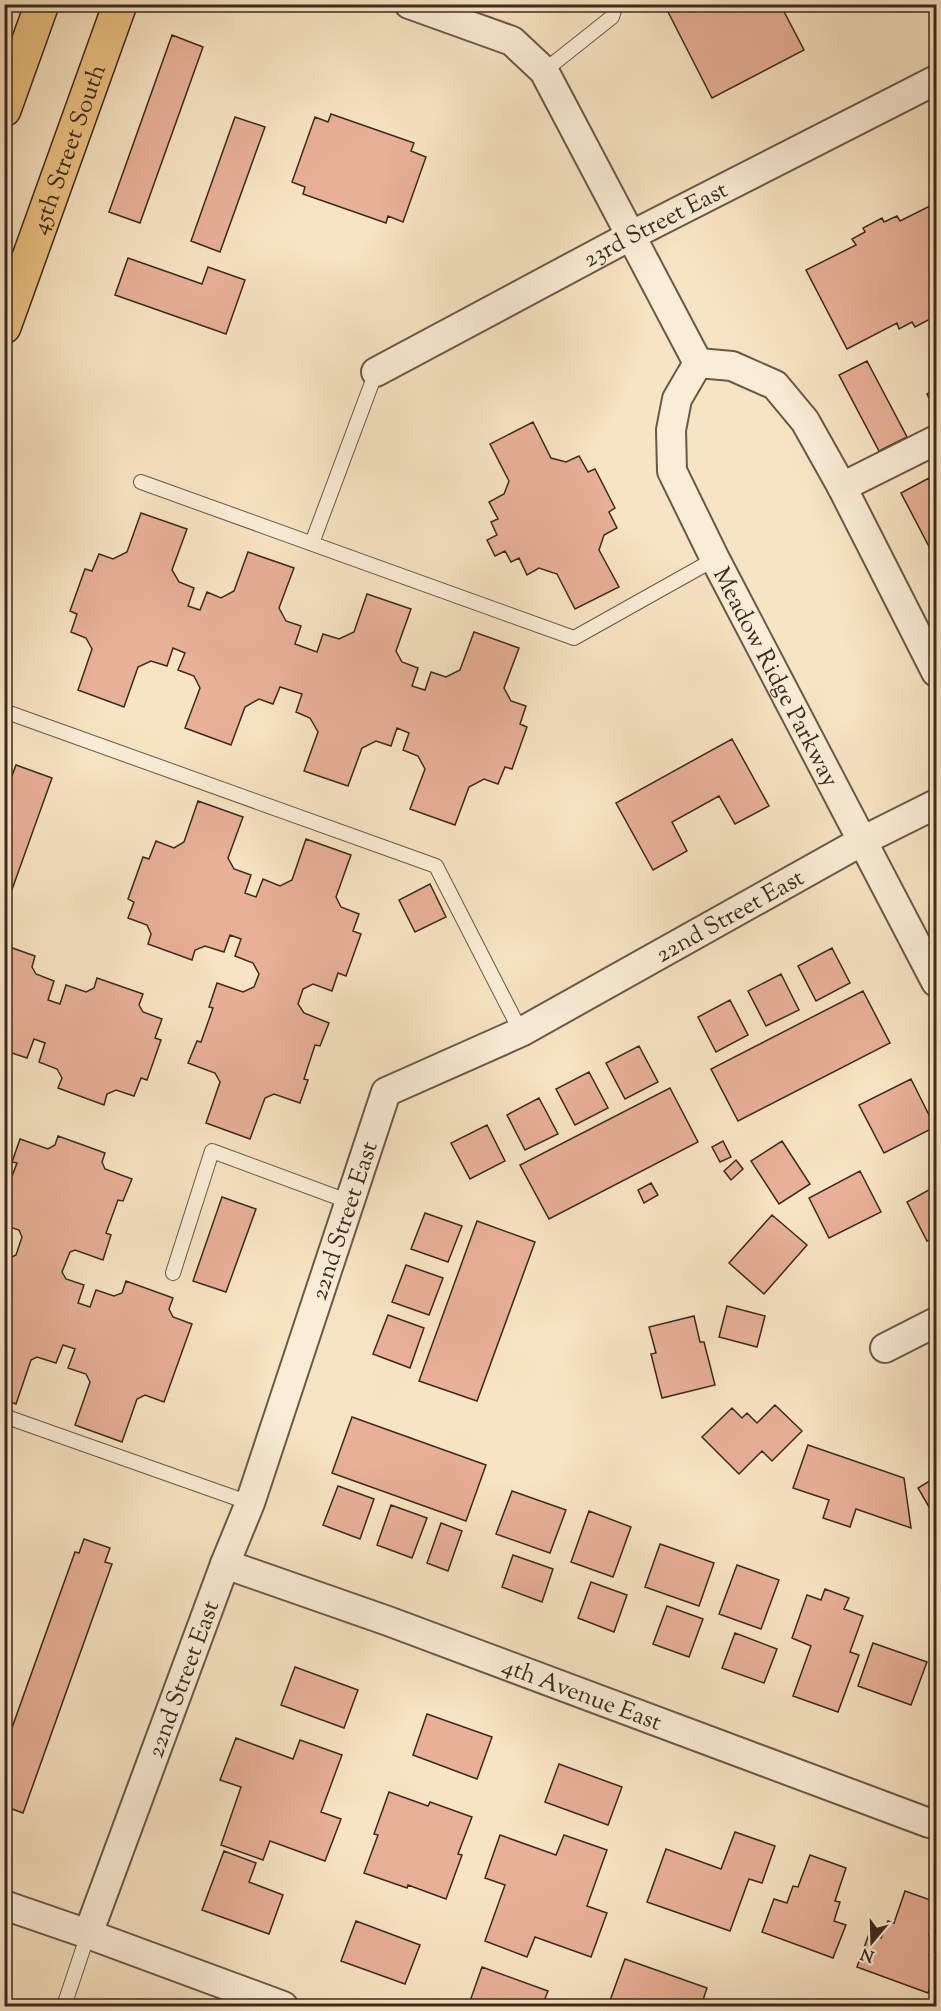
<svg xmlns="http://www.w3.org/2000/svg" width="941" height="2011" viewBox="0 0 941 2011" font-family="'Sorts Mill Goudy',serif">
  <style>
    .building { fill: #e8b097; stroke: #3b2b1e; stroke-width: 1.5 }
    .lines { fill: none; stroke-linecap: round; stroke-linejoin: round }
    .lane-casing { stroke: #6a5947; stroke-width: 16 }
    .street-casing { stroke: #6a5947; stroke-width: 32 }
    .primary-casing { stroke: #3b2b1e; stroke-width: 36 }
    .lane { stroke: #faedd7; stroke-width: 14 }
    .street { stroke: #faedd7; stroke-width: 28 }
    .primary { stroke: #ecc281; stroke-width: 33 }
    .labels { text-anchor: middle; stroke-width: 4.5; stroke-linejoin: round; paint-order: stroke }
    .street-label { font-size: 24px; fill: #3b2b1e; stroke: #faedd7 }
  </style>
  <rect width="100%" height="100%" fill="#f7e4c2"/>
  <filter id="stains"><feTurbulence type="fractalNoise" baseFrequency=".00333" numOctaves="4"/><feColorMatrix values="0 0 0 0 .2 0 0 0 0 .09 0 0 0 0 .02 0 0 0 .5 -.17"/></filter>
  <radialGradient id="worn" r=".72"><stop offset=".6" stop-color="#630" stop-opacity="0"/><stop offset="1" stop-color="#630" stop-opacity=".3"/></radialGradient>
  <path class="building" d="M668 4H780L804 50 712 98 666 8 669 7Z
    M172 35 203 47 140 223 109 212Z
    M331 114 414 143 411 151 426 157 403 222 388 216 386 223 303 194 305 187 292 182 315 117 328 122Z
    M235 117 265 127 220 252 191 241Z
    M936 203V309L932 312 934 317 915 327 912 322 899 329 897 323 847 349 806 270 856 245 852 239 865 232 863 228 882 218 884 222 897 216 900 221Z
    M128 258 202 284 208 267 245 280 226 334 115 295Z
    M867 361 907 437 879 451 839 375Z
    M936 389V412L927 394Z
    M533 422 551 458 566 462 579 456 588 472 595 469 615 508 609 512 617 528 604 535 599 550 619 587 575 609 557 574 539 568 527 575 519 558 511 562 505 551 495 556 487 540 497 535 491 522 498 519 489 502 504 494 509 481 490 444Z
    M929 478 936 492V560L901 493Z
    M141 513 187 529 172 570 179 582 194 588 188 606 200 610 207 592 221 598 234 591 248 552 294 568 279 608 286 621 301 626 295 644 317 652 323 634 339 639 354 632 367 594 411 609 396 651 402 662 418 668 412 686 425 690 431 672 446 677 460 670 474 632 519 648 504 688 511 701 526 706 520 724 527 727 512 769 505 767 498 784 484 779 469 787 455 825 410 809 425 769 418 756 403 750 409 733 397 728 391 746 376 741 362 748 348 786 304 771 318 732 310 718 296 712 302 694 280 687 273 704 259 699 245 707 231 745 185 728 200 688 194 676 178 670 185 653 173 648 167 666 151 661 138 667 124 707 78 690 92 649 86 638 71 632 77 614 70 611 85 569 92 571 99 554 113 559 127 552Z
    M732 739 769 806 735 824 719 796 672 822 687 851 653 870 616 803Z
    M16 765 52 778 5 909 4 797Z
    M198 801 243 817 228 858 234 869 251 875 245 893 256 897 263 879 280 886 292 880 306 839 351 855 336 897 341 907 359 914 353 931 361 934 346 976 338 973 332 991 313 984 303 989 298 1004 304 1013 329 1023 320 1046 315 1045 304 1079 308 1080 300 1103 274 1094 265 1098 250 1139 206 1123 220 1082 215 1073 188 1063 197 1041 201 1042 213 1008 209 1007 217 983 243 992 254 987 259 974 253 963 235 956 241 939 230 935 224 952 205 946 195 950 192 960 148 944 151 934 147 925 128 918 134 902 128 899 143 857 149 859 156 841 174 848 184 842Z
    M430 884 446 917 415 932 399 900Z
    M4 945 35 956 32 967 36 974 54 981 48 1000 60 1004 66 985 86 992 94 988 97 978 143 994 139 1005 143 1012 162 1019 155 1038 161 1040 147 1080 141 1078 134 1096 116 1090 107 1094 104 1105 58 1088 62 1078 57 1069 39 1062 45 1043 34 1039 27 1058 9 1052 4 1054Z
    M832 948 850 983 816 1001 798 966Z
    M781 974 799 1010 766 1026 748 991Z
    M863 991 890 1043 738 1121 711 1069Z
    M730 1000 748 1035 716 1052 698 1017Z
    M639 1046 658 1082 625 1099 606 1063Z
    M589 1072 608 1108 575 1125 556 1089Z
    M911 1079 935 1127 884 1153 859 1105Z
    M670 1088 698 1142 549 1219 520 1165Z
    M539 1098 558 1134 525 1150 507 1115Z
    M487 1125 505 1161 470 1179 451 1143Z
    M58 1136 105 1153 102 1162 105 1169 132 1179 123 1201 118 1200 106 1233 111 1235 103 1260 75 1250 70 1252 62 1272 66 1279 84 1285 78 1303 90 1307 96 1290 114 1296 122 1293 126 1281 173 1298 169 1309 173 1317 192 1324 164 1402 145 1395 137 1399 122 1442 75 1425 90 1382 86 1374 68 1368 75 1349 63 1345 56 1363 37 1357 31 1360 16 1404 4 1400V1257L8 1259 16 1255 22 1237 19 1230 4 1225V1197L17 1163 12 1162 20 1139 48 1149 55 1145Z
    M723 1141 731 1157 720 1162 712 1147Z
    M782 1141 810 1184 779 1204 751 1161Z
    M736 1160 743 1169 731 1180 724 1171Z
    M860 1171 881 1212 829 1238 809 1198Z
    M651 1183 658 1195 644 1203 638 1190Z
    M936 1186V1237L927 1241 907 1202Z
    M222 1197 256 1209 226 1292 193 1281Z
    M425 1213 462 1226 448 1262 411 1249Z
    M772 1215 807 1245 764 1294 729 1263Z
    M477 1221 535 1242 477 1401 419 1381Z
    M406 1265 443 1278 429 1315 392 1302Z
    M727 1306 765 1316 757 1347 719 1337Z
    M388 1315 424 1328 410 1368 373 1354Z
    M694 1316 700 1342H704L715 1385 662 1398 651 1354 656 1353 649 1327Z
    M775 1405 802 1431 772 1461 762 1451 739 1474 702 1437 732 1408 742 1418 747 1413 757 1423Z
    M352 1417 486 1465 466 1521 332 1473Z
    M808 1445 904 1478 911 1528 856 1509 850 1527 823 1518 829 1500 793 1488Z
    M936 1477V1519L918 1488Z
    M338 1486 374 1499 360 1539 323 1525Z
    M512 1491 566 1510 550 1553 496 1534Z
    M391 1505 427 1518 412 1558 377 1545Z
    M589 1511 631 1527 613 1577 571 1562Z
    M441 1523 462 1531 448 1571 427 1563Z
    M84 1539 110 1548 105 1562 112 1564 23 1813 4 1806V1750L75 1552 79 1553Z
    M660 1544 714 1563 699 1606 645 1587Z
    M513 1555 553 1569 542 1602 502 1587Z
    M737 1565 779 1580 761 1629 719 1614Z
    M591 1582 627 1595 614 1632 578 1618Z
    M825 1589 849 1598 844 1609 863 1616 850 1652 859 1655 838 1712 793 1696 811 1646 792 1638 807 1595 821 1600Z
    M667 1606 703 1619 689 1657 653 1644Z
    M735 1633 777 1649 764 1683 722 1668Z
    M873 1643 927 1662 911 1705 858 1686Z
    M295 1667 358 1690 344 1728 281 1705Z
    M427 1714 492 1737 477 1779 413 1755Z
    M236 1738 293 1759 300 1740 342 1755 321 1812 341 1819 325 1861 270 1841 263 1860 221 1845 241 1787 220 1780Z
    M559 1764 622 1787 608 1825 545 1802Z
    M389 1792 428 1806 430 1802 472 1817 458 1854 462 1855 446 1899 408 1885 407 1888 364 1873 378 1835 374 1834Z
    M735 1832 775 1846 762 1883 749 1879 730 1931 647 1902 666 1849 721 1869Z
    M500 1835 556 1855 564 1835 607 1850 587 1906 607 1913 591 1957 535 1937 527 1957 485 1941 505 1885 485 1878Z
    M224 1851 256 1863 249 1882 283 1895 269 1934 202 1910Z
    M810 1855 846 1868 835 1901 840 1902 834 1921 846 1925 833 1958 762 1932 774 1899 787 1903 793 1886 798 1887Z
    M905 1891 936 1902V1915L929 1935 936 1938 929 1955 936 1958V1971L928 1993 857 1967 869 1934 881 1938 888 1921 894 1923Z
    M356 1921 420 1945 405 1984 341 1961Z
    M625 1959 707 1988 701 2006H608Z
    M482 1967 548 1991 542 2006H474L469 2004Z"/>
  <g class="lines">
    <defs>
      <path id="lane" d="M544 71 612 17 616 4
        M141 482 574 638 715 559
        M312 543 376 372
        M4 711 436 866 521 1032
        M173 1273 212 1151 350 1202
        M4 1416 250 1503
        M64 2006 88 1934"/>
      <g id="street">
        <path d="M409 4 512 41 544 71 698 363"/>
        <path id="s1" d="M698 363 677 399 671 430 672 471 715 559 936 982"/>
        <path d="M698 363 732 366 775 385 805 421 842 487 936 672"/>
        <path id="s2" d="M376 372 632 235 936 80"/>
        <path d="M842 487 936 440"/>
        <path d="M885 1348 936 1322"/>
        <path id="s3" d="M225 1564 388 1621 929 1823 936 1820"/>
        <path d="M4 1905 88 1934 283 2006"/>
        <path id="s4" d="M88 1934 225 1564 250 1503 386 1092 521 1032 864 840 936 804"/>
      </g>
      <g id="primary">
        <path d="M4 110 42 4"/>
        <path id="s5" d="M4 327 120 4"/>
      </g>
    </defs>
    <use href="#lane" class="lane-casing"/>
    <use href="#street" class="street-casing"/>
    <use href="#primary" class="primary-casing"/>
    <use href="#lane" class="lane"/>
    <use href="#street" class="street"/>
    <use href="#primary" class="primary"/>
  </g>
  <g class="labels">
    <g class="street-label">
      <text dy="8" stroke="none"><textPath href="#s5" startOffset="189">45th Street South</textPath></text>
      <text dy="8" stroke="none"><textPath href="#s2" startOffset="316">23rd Street East</textPath></text>
      <text dy="8" stroke="none"><textPath href="#s1" startOffset="345">Meadow Ridge Parkway</textPath></text>
      <text dy="8" stroke="none"><textPath href="#s4" startOffset="1280">22nd Street East</textPath></text>
      <text dy="8" stroke="none"><textPath href="#s4" startOffset="758">22nd Street East</textPath></text>
      <text dy="8" stroke="none"><textPath href="#s4" startOffset="272">22nd Street East</textPath></text>
      <text dy="8" stroke="none"><textPath href="#s3" startOffset="380">4th Avenue East</textPath></text>
    </g>
  </g>
  <rect width="941" height="2011" fill="none" stroke="#f7e4c2" stroke-width="24"/>
  <rect x="6" y="6" width="929" height="1999" fill="none" stroke="#3b2b1e" stroke-width="3"/>
  <rect x="12" y="12" width="917" height="1987" fill="none" stroke="#3b2b1e" stroke-width="1.5"/>
  <g transform="translate(872 1942) rotate(199)" stroke="#faedd7" stroke-width="4.5" paint-order="stroke">
  <path d="M0-4.5L10 22L0 15L-10 22Z" fill="#3b2b1e"/>
  <text y="-9" font-size="16" font-weight="bold" text-anchor="middle" fill="#3b2b1e">N</text>
  </g>
  <rect width="100%" height="100%" filter="url(#stains)"/>
  <rect width="100%" height="100%" fill="url(#worn)"/>
</svg>
